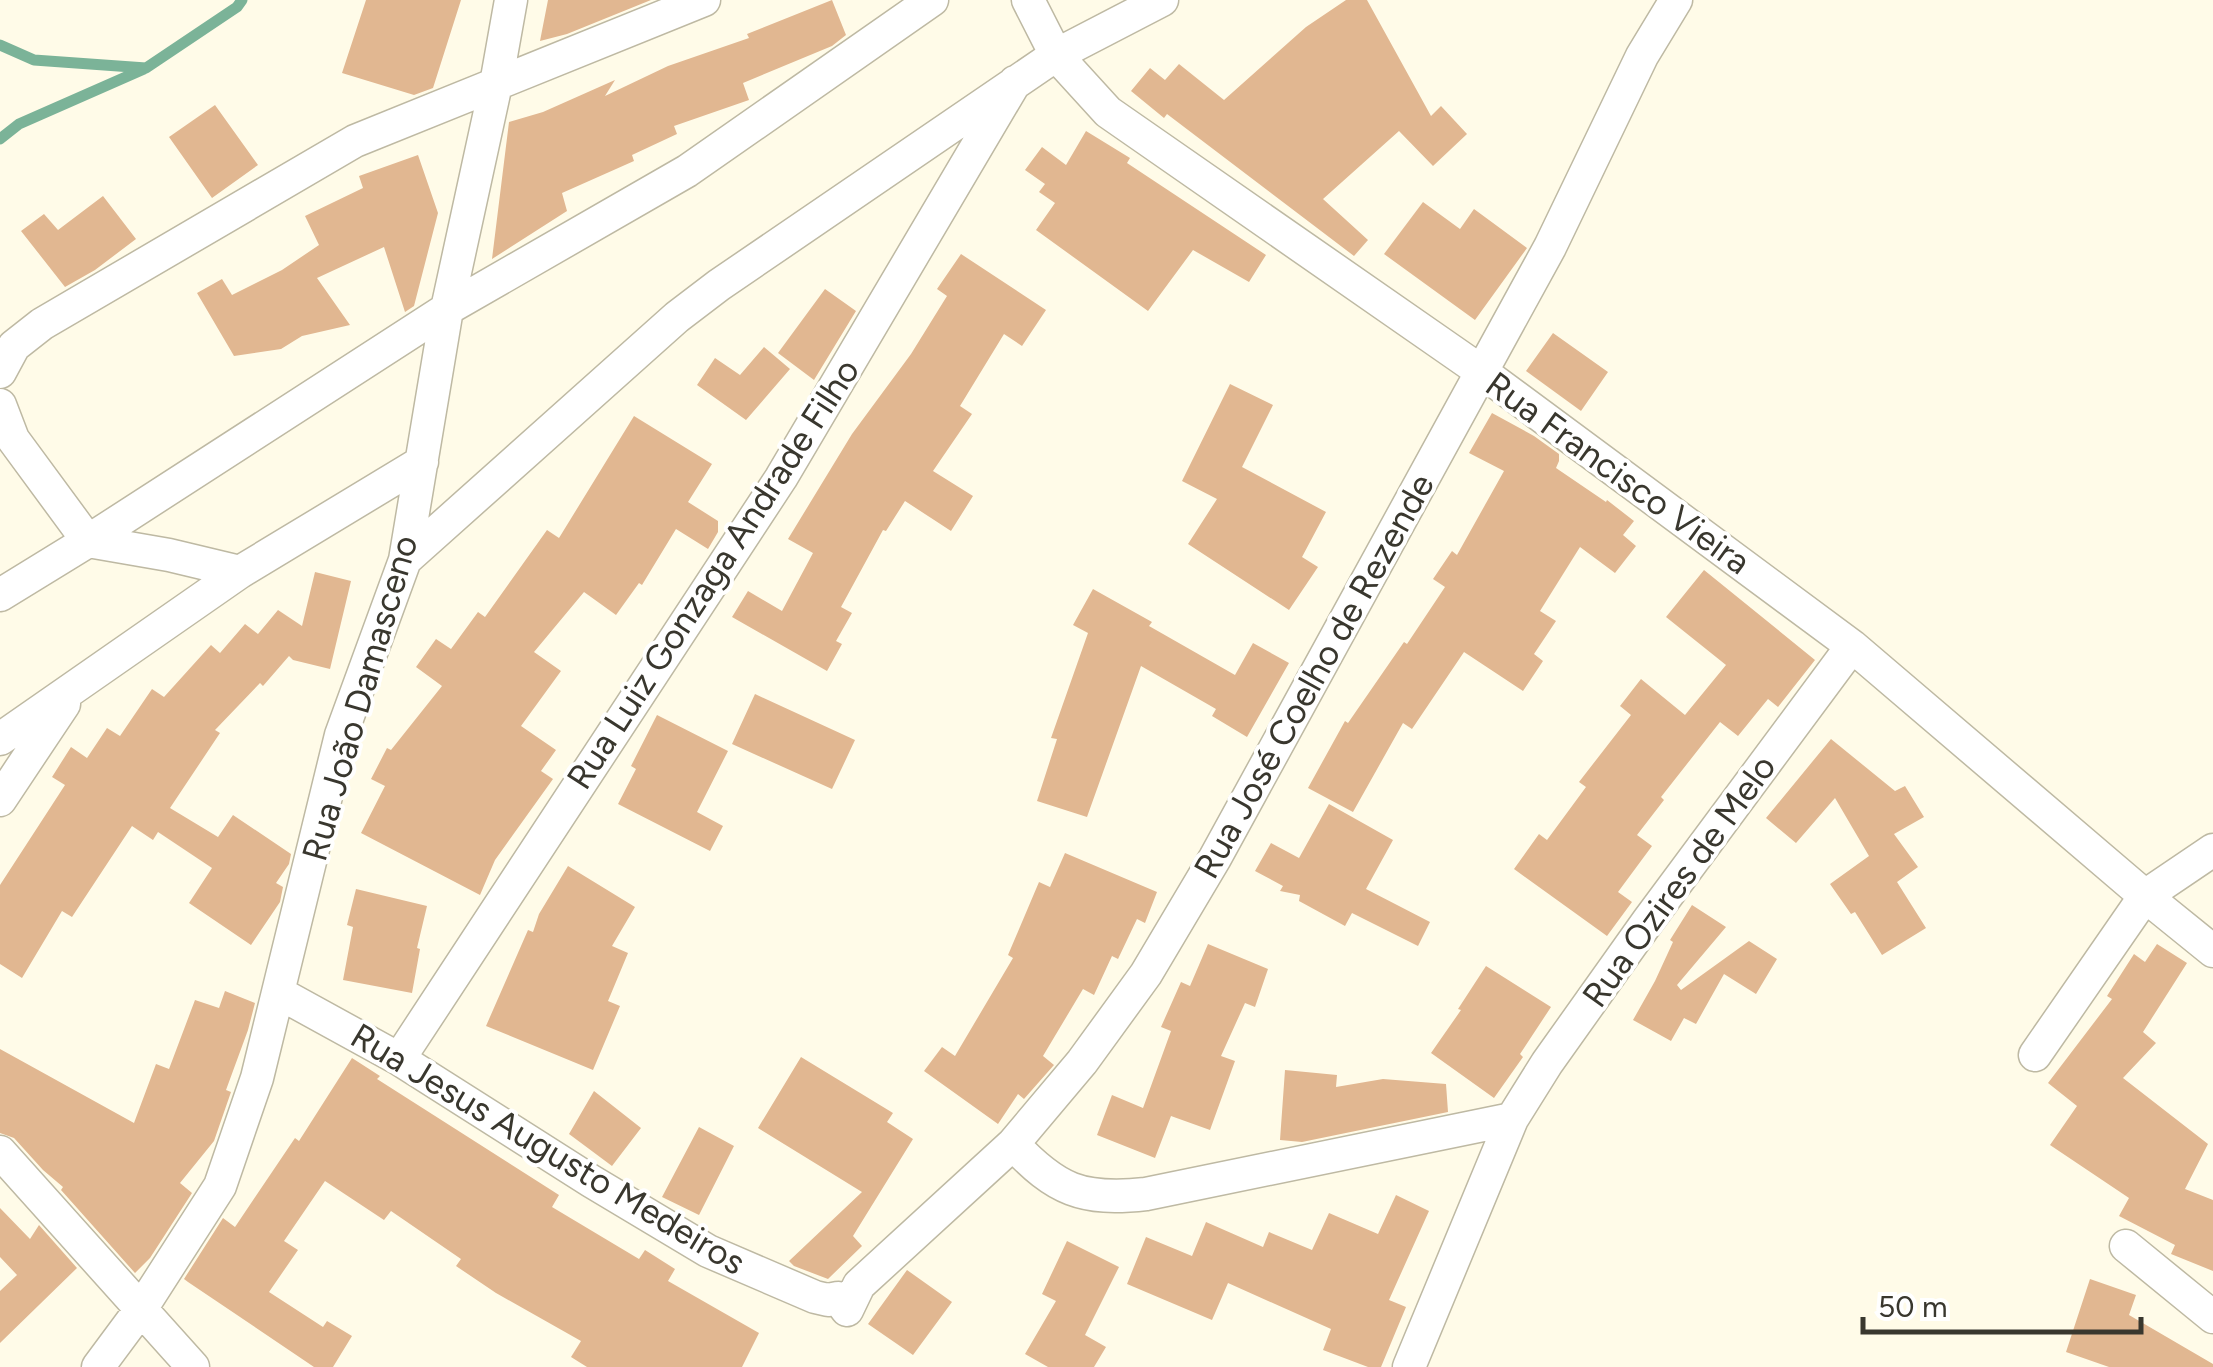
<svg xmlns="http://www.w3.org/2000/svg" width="2213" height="1367" viewBox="0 0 2213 1367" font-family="Figtree,sans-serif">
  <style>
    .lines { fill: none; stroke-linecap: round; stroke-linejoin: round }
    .stream { stroke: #7bb398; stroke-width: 11 }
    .building { fill: #e1b791 }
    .minor-casing { stroke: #beb9a3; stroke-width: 35 }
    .minor { stroke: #fff; stroke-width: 32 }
    .labels { text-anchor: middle; stroke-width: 8; stroke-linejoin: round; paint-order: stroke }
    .street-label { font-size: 35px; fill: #39372e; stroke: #fff }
  </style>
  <rect width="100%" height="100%" fill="#fffbe8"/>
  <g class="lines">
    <path class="stream" d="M0 45 34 60 146 68 237 7 242 0
      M0 139 19 124 144 69"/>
  </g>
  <path class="building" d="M366 0H461L433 88 414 95 342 73Z
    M548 0H651L567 34 540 41Z
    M832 0 846 35 832 46 743 83 749 100 674 126 677 134 632 155 634 161 562 193 567 211 492 259 509 122 543 112 615 80 605 96 668 66 749 38 747 34Z
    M1346 0H1367L1431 116 1441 106 1467 134 1433 166 1399 131 1323 199 1368 240 1354 256 1167 114 1164 118 1131 91 1150 68 1165 80 1179 64 1224 100 1306 27Z
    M215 105 258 165 212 198 169 137Z
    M1086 131 1130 158 1127 163 1266 255 1249 282 1193 250 1148 311 1036 230 1055 203 1039 192 1045 184 1025 170 1042 147 1066 165Z
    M418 155 438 213 414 306 405 312 384 247 317 278 350 325 302 336 281 349 234 356 197 293 222 279 232 295 282 270 319 245 305 216 363 188 359 176Z
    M103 196 136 239 95 270 65 287 21 231 44 214 58 230Z
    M1423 202 1460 229 1474 209 1527 248 1475 320 1384 254Z
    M961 254 1046 310 1022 346 1004 334 960 406 972 414 933 471 973 496 951 531 905 501 886 531 883 530 841 607 852 613 836 641 842 644 827 671 732 617 748 591 782 611 813 553 788 539 852 434 911 354 947 296 937 289Z
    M825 289 856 311 814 380 778 353Z
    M1553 333 1608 372 1581 411 1526 371Z
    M764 347 790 369 746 420 697 385 715 358 740 375Z
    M1230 384 1273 405 1242 467 1326 512 1302 557 1318 567 1289 610 1188 544 1217 499 1182 481Z
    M1492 413 1534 436 1559 454V461L1556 468 1606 502 1607 500 1634 521 1623 535 1636 546 1615 573 1580 547 1540 611 1556 621 1534 654 1543 661 1523 691 1464 652 1412 729 1403 723 1353 812 1308 788 1345 721 1348 723 1404 642 1407 644 1445 587 1433 579 1452 551 1457 555 1504 471 1469 453Z
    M634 416 712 464 688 502 718 521V532L708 549 676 529 642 585 639 583 616 615 584 592 534 652 561 671 521 726 556 750 541 771 553 779 495 860 480 895 361 833 385 786 371 779 387 748 391 750 442 686 416 667 436 639 451 649 478 612 485 617 547 530 559 538Z
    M1704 570 1815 660 1778 707 1768 699 1738 736 1720 722 1661 797 1664 800 1637 835 1652 846 1618 892 1632 902 1607 936 1514 869 1539 834 1547 840 1586 787 1579 782 1631 715 1620 706 1641 679 1685 715 1726 665 1666 617Z
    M315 572 351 581 330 669 293 660 289 656 263 686 260 683 215 730 220 733 170 808 218 837 233 815 291 854 289 864 276 883 283 887 280 902 251 945 189 903 212 868 158 832 153 840 132 826 72 917 62 911 22 978 0 964V885L65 785 52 777 71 747 87 758 107 728 120 736 152 689 164 697 211 645 220 653 245 624 258 634 278 610 302 626Z
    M1093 589 1152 622 1149 626 1235 675 1253 643 1289 663 1247 737 1212 716 1216 709 1141 666 1087 817 1037 801 1057 739 1051 738 1088 633 1073 625Z
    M755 694 855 740 832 789 732 744Z
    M657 715 728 751 697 812 723 826 710 851 618 804 636 769 631 766Z
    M1831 739 1895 791 1905 786 1924 817 1894 834 1918 867 1897 882 1926 928 1882 955 1855 912 1851 914 1830 884 1869 856 1835 798 1796 843 1766 818Z
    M1329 804 1393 840 1366 889 1430 922 1418 946 1352 913 1345 926 1299 901 1300 895 1280 891 1283 886 1255 871 1271 843 1299 858Z
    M1065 853 1157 892 1145 923 1137 919 1118 959 1112 956 1094 995 1083 989 1043 1056 1054 1065 1024 1099 1018 1094 998 1124 924 1071 942 1047 955 1056 1013 958 1008 955 1039 882 1050 887Z
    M568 866 635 907 612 946 628 953 608 1001 620 1006 593 1070 486 1026 528 930 533 932 539 914Z
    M356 889 427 906 417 948 420 949 412 993 343 980 353 927 347 925Z
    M1692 905 1726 927 1677 985 1681 990 1749 941 1777 959 1756 994 1724 974 1696 1024 1684 1018 1671 1041 1633 1020 1655 981 1673 942 1670 940Z
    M1208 944 1268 969 1255 1007 1245 1003 1221 1056 1235 1061 1210 1130 1171 1116 1155 1158 1097 1135 1112 1095 1143 1108 1171 1031 1161 1027 1181 982 1190 986Z
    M2157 944 2187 963 2143 1032 2156 1043 2123 1078 2208 1144 2185 1189 2213 1200V1271L2171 1254 2175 1245 2119 1216 2129 1198 2050 1145 2077 1106 2048 1083 2112 999 2107 996 2134 954 2145 962Z
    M1486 966 1551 1007 1520 1054 1523 1057 1494 1098 1431 1053 1461 1010 1458 1009Z
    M225 991 255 1003 248 1030 226 1090 231 1092 214 1141 180 1183 192 1193 150 1258 135 1273 61 1190 63 1187 43 1170 14 1138 0 1133V1049L134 1123 156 1064 169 1069 195 1000 219 1008Z
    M801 1057 893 1113 887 1122 913 1139 853 1236 862 1246 828 1279 794 1266 789 1261 862 1192 758 1128Z
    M352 1058 380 1076 377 1079 559 1195 552 1207 639 1259 645 1250 675 1269 668 1281 759 1333 742 1367H587L571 1357 581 1341 496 1293 456 1266 461 1259 391 1211 384 1220 325 1181 284 1241 298 1250 269 1292 323 1327 327 1321 352 1336 333 1367H314L188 1282 184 1279 223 1218 235 1227 295 1138 299 1141Z
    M1285 1070 1337 1075 1336 1087 1383 1079 1446 1084 1448 1112 1302 1142 1280 1140Z
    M594 1091 641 1128 612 1166 569 1134Z
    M699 1127 734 1146 699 1215 662 1197Z
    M1396 1195 1429 1211 1389 1300 1406 1307 1381 1367H1368L1323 1350 1331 1329 1228 1283 1212 1320 1127 1284 1146 1237 1192 1256 1206 1222 1263 1247 1269 1232 1312 1250 1329 1213 1378 1234Z
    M0 1208 30 1239 39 1225 77 1268 0 1343V1291L17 1275 0 1257Z
    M1067 1241 1119 1267 1085 1335 1106 1347 1094 1367H1048L1025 1354 1056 1301 1042 1294Z
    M907 1270 952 1302 913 1355 868 1324Z
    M2090 1279 2136 1295 2129 1315 2213 1364V1367H2109L2066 1352Z"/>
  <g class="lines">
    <defs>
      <path id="minor" d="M1028 0 1056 55 1108 112 1482 372 1852 646 2145 896 2213 951
        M0 372 14 346 42 324 355 141 704 0
        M0 405 13 439 88 541 169 555 240 572
        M405 560 677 317 719 285 1056 55 1162 0
        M0 595 88 541 447 309 687 171 932 0
        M0 739 240 572 422 462
        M0 800 64 704
        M279 993 399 1059 591 1181 708 1251 815 1297 828 1300 838 1298 847 1310 859 1285 1013 1144 1082 1062 1146 974 1215 858 1550 247 1642 56 1676 0
        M2035 1055 2145 896 2213 850
        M399 1059 781 478 1015 82
        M1013 1144C1056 1190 1082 1201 1146 1194L1512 1119
        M0 1152 193 1367
        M2126 1246 2213 1317
        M98 1367 141 1309 220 1186 257 1078 341 735 405 560 447 309 496 84 511 0
        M1409 1367 1512 1119 1547 1063 1648 921 1852 646"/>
    </defs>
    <use href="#minor" class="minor-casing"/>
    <use href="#minor" class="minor"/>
  </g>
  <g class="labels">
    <g class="street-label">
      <text transform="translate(1618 473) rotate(36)" y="12">Rua Francisco Vieira</text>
      <text transform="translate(713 574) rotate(-57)" y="12">Rua Luiz Gonzaga Andrade Filho</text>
      <text transform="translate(1314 676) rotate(-61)" y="12">Rua José Coelho de Rezende</text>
      <text transform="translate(360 698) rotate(-74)" y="12">Rua João Damasceno</text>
      <text transform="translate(1679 881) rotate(-54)" y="12">Rua Ozires de Melo</text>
      <text transform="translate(548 1149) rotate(31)" y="12">Rua Jesus Augusto Medeiros</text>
    </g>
  </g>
  <path d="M1863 1317v15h278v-15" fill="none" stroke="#39372e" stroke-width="5"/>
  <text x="1878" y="1317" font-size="30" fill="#39372e" stroke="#ffffff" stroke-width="8" paint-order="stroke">50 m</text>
</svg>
